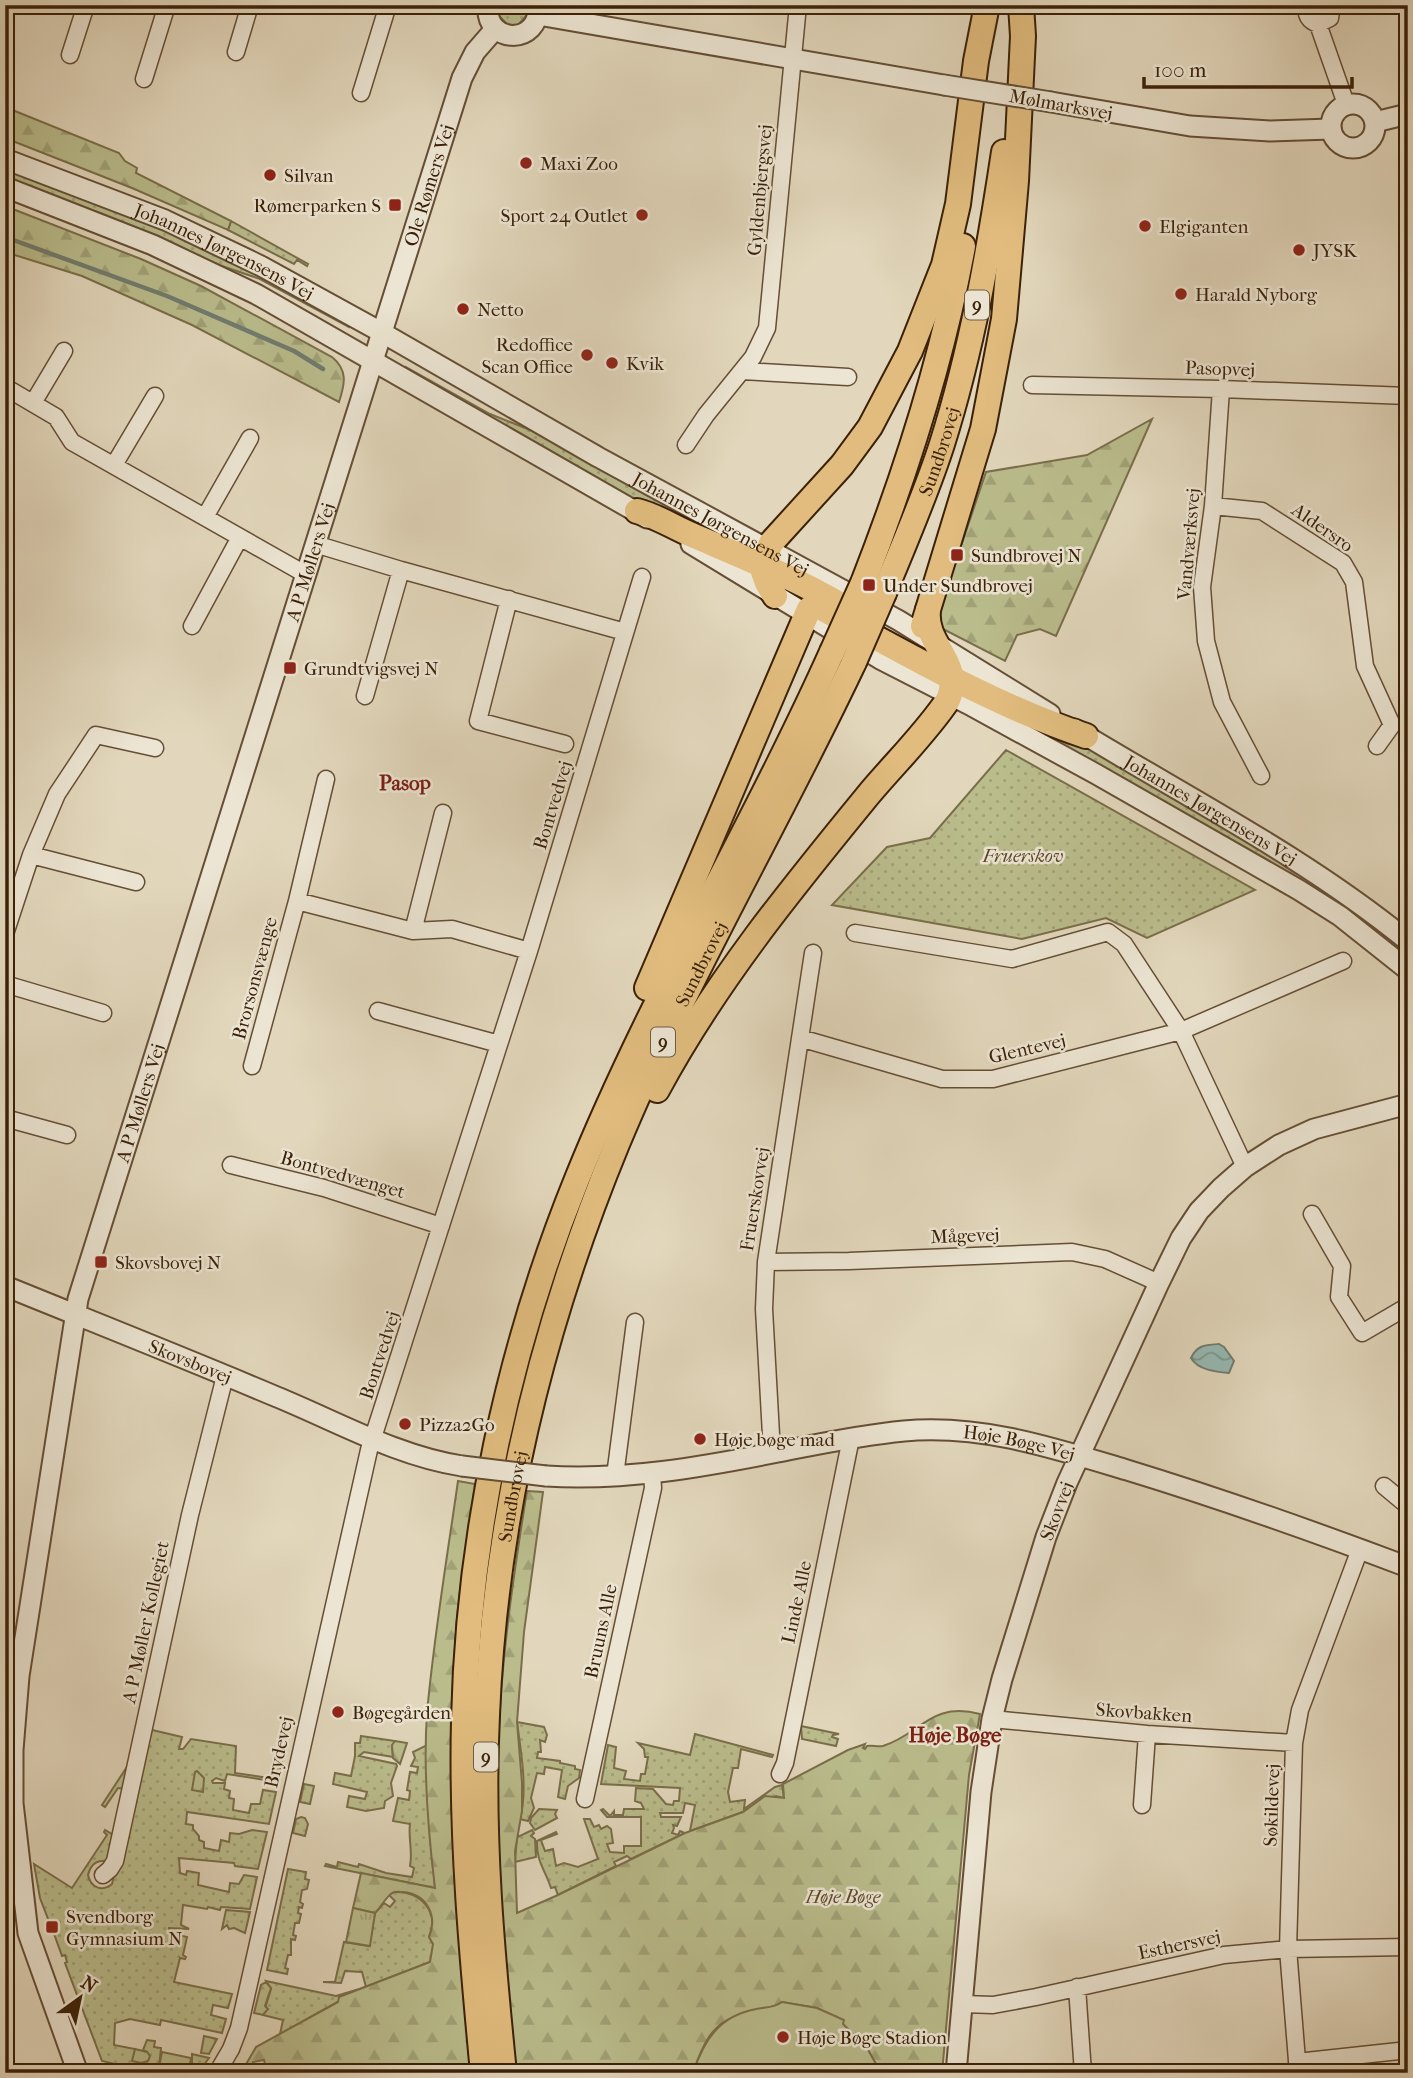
<svg xmlns="http://www.w3.org/2000/svg" width="1413" height="2078" viewBox="0 0 1413 2078" font-family="'IM FELL French Canon',serif">
  <style>
    .grass { fill: url(#grass-dots); stroke: #7a6e4a; stroke-width: 2 }
    .forest { fill: url(#forest-firs); stroke: #7a6e4a; stroke-width: 2 }
    .park { fill: url(#park-tufts); stroke: #7a6e4a; stroke-width: 2 }
    .pitch { fill: #babc8c; stroke: #7a6e4a; stroke-width: 2 }
    .water { fill: url(#water-waves); stroke: #717c6f; stroke-width: 2 }
    .lines { fill: none; stroke-linecap: round; stroke-linejoin: round }
    .stream { stroke: #717c6f; stroke-width: 4.5 }
    .minor-casing { stroke: #654e35; stroke-width: 19 }
    .tertiary-casing { stroke: #654e35; stroke-width: 23 }
    .primary-casing { stroke: #3b2108; stroke-width: 28 }
    .minor { stroke: #ece5d3; stroke-width: 16 }
    .tertiary { stroke: #ece5d3; stroke-width: 19 }
    .primary { stroke: #e1bc7e; stroke-width: 24 }
    .tertiary-bridge-casing { stroke: #654e35; stroke-width: 23; stroke-linecap: butt }
    .primary-bridge-casing { stroke: #3b2108; stroke-width: 28; stroke-linecap: butt }
    .tertiary-bridge { stroke: #ece5d3; stroke-width: 19 }
    .primary-bridge { stroke: #e1bc7e; stroke-width: 24 }
    .poi-dot { fill: #8f2418; stroke: #ece5d3; stroke-width: 2.5 }
    .labels { text-anchor: middle; stroke-width: 5; stroke-linejoin: round; paint-order: stroke }
    .shield { fill: #ece5d3; stroke: #705c45; stroke-width: 2 }
    .shield-label { font-size: 18px; font-weight: bold; fill: #3b2108 }
    .street-label { font-size: 19px; fill: #3b2108; stroke: #ece5d3 }
    .poi-label { font-size: 19px; fill: #3b2108; stroke: #ece5d3; text-anchor: start }
    .park-label { font-size: 19px; font-style: italic; fill: #5b4829; stroke: #ece5d3 }
    .neighbourhood-label { font-size: 21px; font-weight: bold; fill: #7a1f14; stroke: #ece5d3 }
  </style>
  <defs>
    <pattern id="grass-dots" width="8" height="8" patternUnits="userSpaceOnUse" patternTransform="scale(1.75)"><rect width="8" height="8" fill="#babc8c"/><path d="M2 2h.1M6 6h.1" fill="none" stroke="#a1a177" stroke-width="1.8" stroke-linecap="round"/></pattern>
    <pattern id="forest-firs" width="22" height="20" patternUnits="userSpaceOnUse" patternTransform="scale(1.75)"><rect width="22" height="20" fill="#babc8c"/><path d="M5 1l3.5 6h-7zM16 11l3.5 6h-7z" fill="#a1a177"/></pattern>
    <pattern id="park-tufts" width="24" height="20" patternUnits="userSpaceOnUse" patternTransform="scale(1.75)"><rect width="24" height="20" fill="#babc8c"/><path d="M3 7l-1-3M5 7V3M7 7l1-3M15 17l-1-3M17 17v-4M19 17l1-3" fill="none" stroke="#a1a177"/></pattern>
    <pattern id="water-waves" width="16" height="10" patternUnits="userSpaceOnUse" patternTransform="scale(1.75)"><rect width="16" height="10" fill="#95b9b3"/><path d="M0 5q4-4 8 0t8 0" fill="none" stroke="#7b9690"/></pattern>
  </defs>
  <rect width="100%" height="100%" fill="#e2d7bc"/>
  <filter id="stains"><feTurbulence type="fractalNoise" baseFrequency=".00286" numOctaves="4"/><feColorMatrix values="0 0 0 0 .2 0 0 0 0 .09 0 0 0 0 .02 0 0 0 .5 -.17"/></filter>
  <radialGradient id="worn" r=".72"><stop offset=".6" stop-color="#630" stop-opacity="0"/><stop offset="1" stop-color="#630" stop-opacity=".3"/></radialGradient>
  <path class="grass" d="M498 5H527V15L518 25H508L498 15Z
    M5 168 134 217 211 251 350 324 349 327 260 279 219 265 125 224 5 178Z
    M231 221 308 264 307 266 297 260 294 264 228 230Z
    M406 367 490 414 535 432 748 548 642 505 405 369Z
    M966 694 1083 743 1264 848 1372 921 1408 951V954L1325 896Z
    M1006 750 1255 890 1147 938 1106 918 1022 939 832 905 887 847 930 838Z
    M517 1722 544 1727 547 1735 545 1742 540 1740 541 1752H538L537 1758 560 1761V1763L575 1766V1769L580 1770 579 1778 568 1786 565 1799 558 1797 562 1770 545 1767 544 1774 537 1773 531 1798 534 1808 528 1821 520 1819C528 1790 521 1752 517 1722Z
    M801 1726 839 1734 833 1735 832 1737 838 1739 836 1746 802 1739Z
    M148 1729 182 1737 179 1749H183L191 1739 236 1746 235 1773 269 1778 273 1759 282 1761 278 1782 227 1774 225 1781 216 1778 212 1781 213 1783H225L224 1789 230 1791 229 1798 234 1799 233 1810 249 1813 251 1804H260L263 1790 276 1792 269 1824 187 1812 186 1824 193 1825V1829L199 1836V1840L204 1842V1848L219 1851 221 1840 229 1842 230 1833 239 1834 252 1830 267 1832 258 1869 235 1866 234 1863 179 1858 180 1873 186 1875 187 1871 199 1873 198 1885 229 1892 230 1883 239 1884 244 1875 257 1877 250 1909 221 1907 220 1910 208 1907 207 1909 183 1905 181 1925 189 1929 169 1928V1933L187 1937 183 1955 186 1957 185 1959 180 1958 174 1982 232 1994 228 2008 213 2005 211 2015 226 2019 222 2033 161 2020 160 2025 130 2019 115 2023 114 2045 135 2049V2052L147 2062 149 2058 147 2052 143 2050 147 2040 155 2041 154 2047 161 2048 159 2067 189 2072 192 2066V2054L209 2058 198 2073H153L102 2061 65 1963 67 1962 65 1955 62 1956 53 1931 55 1929 53 1923 50 1924 40 1898 34 1864 72 1888 107 1835 104 1832 105 1830 115 1836 110 1861C97 1860 91 1863 88 1875 91 1888 102 1892 112 1884Z
    M695 1734 773 1755 772 1757 741 1749 738 1768H733L728 1792 730 1802 745 1800 744 1809 775 1787 782 1785 784 1798 776 1796 743 1812 690 1831 695 1805 685 1803 683 1813H660L661 1817H681L677 1826 673 1825 674 1828 672 1833 678 1835 680 1831 685 1833 631 1859 627 1856 614 1862 616 1866 558 1895 555 1887 551 1888C545 1870 536 1860 537 1841L556 1832 557 1834 541 1840 545 1851 553 1849 556 1866 564 1863 578 1867 598 1859 584 1819H590L594 1827 599 1825 601 1829 607 1826 611 1829 613 1843 607 1844 610 1852 624 1853V1846H641V1817H607L601 1810 603 1809 610 1816 614 1811V1815H623L624 1809H644L641 1803 635 1801 636 1788 653 1789 666 1804 673 1805 674 1801H679L680 1788 601 1784 608 1745 616 1747 614 1768 626 1771 624 1779 640 1781 641 1774H645L648 1757H645L644 1749 638 1743 690 1755Z
    M361 1736 395 1741 392 1746 393 1757 364 1752 359 1756 396 1764 397 1766 391 1783 393 1796 385 1801 384 1808 366 1811 347 1807 349 1796 365 1799 367 1792 333 1784 335 1773 351 1776 355 1756V1743H360Z
    M427 1745 431 1847 435 1888 325 1866 326 1864 337 1867 338 1862 358 1867 359 1864 386 1873 412 1877 414 1868 410 1866C413 1851 408 1838 410 1824L393 1821 398 1798 409 1800 410 1791 407 1790 410 1772 417 1773 418 1767 411 1766 415 1758 413 1752Z
    M134 1756 126 1789 118 1788 105 1807 102 1805Z
    M304 1784 314 1786 310 1804 300 1802Z
    M539 1809 557 1810 555 1814 557 1818 535 1830 530 1823 531 1818Z
    M301 1817 305 1818 308 1824 305 1836 293 1833 296 1819Z
    M518 1824V1837L532 1830 534 1833 531 1836 535 1839 536 1857 515 1862Z
    M288 1869 306 1872 305 1879 309 1880 307 1889 302 1890 300 1902 303 1904 302 1908 299 1907 298 1913 301 1914 299 1923H295L293 1935 296 1936 295 1940 291 1939V1955H288L285 1968 288 1969 287 1974 267 1970Z
    M394 1892C420 1891 440 1911 429 1937L434 1944 430 1962 339 1997V2001L280 2034 283 2020 263 2015 271 1989 266 1981 336 1996 366 1987 362 1972 345 1971 341 1983 323 1982H335L344 1942 369 1946 375 1913 384 1903 390 1907 395 1901 389 1895Z
    M226 1910 250 1912 245 1933 234 1928 229 1929 227 1925 222 1929Z"/>
  <path class="forest" d="M5 107 119 153 125 161 137 168 136 173 231 221 228 230 132 188 5 138Z
    M5 206 141 259 201 286 332 357C348 370 345 384 339 402L192 325 82 276 5 252Z
    M1152 419 1056 636 1040 629 1017 635 1005 661 943 629 938 614 986 472 1087 455Z
    M458 1481 475 1484C469 1533 459 1582 456 1632 444 1779 456 1927 471 2073H267L264 2060 253 2062 255 2073H242C243 2068 253 2053 256 2047L338 2002 339 1997 430 1962 433 1944 429 1937C438 1916 427 1894 403 1892 400 1892 396 1891 392 1893 387 1896 380 1908 375 1913L353 1908 361 1873 435 1888C428 1831 423 1770 427 1713 434 1635 447 1558 458 1481Z
    M527 1491 543 1492 524 1632 517 1722 522 1783V1811L515 1851 517 1913 558 1895 685 1833 743 1812 765 1796 784 1798 783 1784 848 1750 865 1744 863 1748 865 1749 867 1746C873 1745 877 1747 883 1746 921 1734 931 1701 980 1714L969 1775 942 2073H881L867 2048 842 2024 843 2020 817 2008 782 2002C773 2009 761 2010 750 2012 714 2019 704 2040 693 2073H514C506 1967 495 1861 498 1755 500 1666 513 1578 527 1491Z
    M395 1741 407 1743 400 1764 393 1758 392 1745Z
    M197 1771 204 1778 203 1792 192 1790 195 1772Z
    M266 1982 271 1988 265 2006 268 2009 263 2015 254 2013 261 1985Z"/>
  <path class="park" d="M353 1908 375 1913 370 1946 346 1942Z
    M204 2036 217 2039 209 2054 201 2053Z
    M135 2049 147 2052 150 2056 148 2061 141 2063 132 2061Z"/>
  <path class="pitch" d="M782 2002 817 2008 844 2020 843 2024 867 2048 881 2073H693C704 2040 719 2016 756 2009 765 2007 774 2008 782 2002Z
    M162 2052 191 2058 189 2072 159 2067Z"/>
  <path class="water" d="M1219 1344 1224 1347 1234 1361 1229 1373C1216 1372 1198 1370 1191 1358 1197 1345 1205 1345 1219 1344Z"/>
  <g class="lines">
    <path class="stream" d="M5 237 167 296 294 351 323 369"/>
    <defs>
      <path id="minor" d="M1307 5C1305 15 1309 21 1318 24L1330 18 1332 5
        M1318 24 1346 104
        M236 52 250 5
        M70 55 86 5
        M144 79 167 5
        M361 93 388 5
        M742 371 848 377
        M1032 385 1221 389 1408 396
        M5 387 56 417 72 442 305 574
        M1221 389 1213 506 1202 587 1206 641 1222 702 1261 776
        M33 403 64 351
        M686 445 706 415 753 357 767 328 798 5
        M114 465 155 396
        M1213 506 1262 511 1343 563 1354 582 1365 666 1392 725 1377 746
        M205 517 250 438
        M315 544 401 570 625 632
        M509 599 478 721 565 744
        M192 626 240 537
        M365 696 401 570
        M31 855 136 882
        M297 901 413 931 452 929 529 951
        M413 931 443 813
        M855 933 1012 959 1108 932 1124 944 1181 1031 1245 1167
        M5 934 31 855 57 794 96 735 155 748
        M5 984 103 1013
        M378 1011 499 1044
        M800 1038 942 1079H993L1181 1031 1343 961
        M252 1066 297 901 326 779
        M5 1118 67 1135
        M231 1165 324 1188 441 1226
        M1312 1214 1342 1266 1339 1297 1362 1333 1408 1306
        M766 1262 849 1261 1072 1252 1105 1259 1159 1283
        M772 1453 764 1309 766 1262 813 953
        M615 1476 635 1322
        M1384 1486 1408 1506
        M992 1719 1147 1734 1294 1743
        M780 1774 785 1763 851 1438
        M585 1799 653 1488 652 1473
        M1142 1805 1147 1734
        M103 1875 110 1869 115 1861 190 1515 225 1376
        M1077 1987 1083 2073
        M962 2004 993 2005 1036 1997 1224 1955 1288 1949 1408 1947
        M1297 2062 1408 2050
        M217 2073 231 2049 239 2028 369 1450 529 951 642 577
        M1298 2073 1288 1949 1294 1743 1300 1710 1360 1549"/>
      <g id="tertiary">
        <path d="M488 5C484 45 541 46 538 5"/>
        <path d="M538 15 944 85"/>
        <path d="M1051 102 1190 126 1270 131 1331 129"/>
        <circle cx="1353" cy="126" r="22"/>
        <path d="M1375 122 1408 114"/>
        <path id="s1" d="M5 159 165 220 261 266 381 332 598 457 898 620 1050 714"/>
        <path d="M5 187 153 245 256 294 647 518"/>
        <path d="M691 544 880 659 968 704 1096 774 1299 890 1340 916 1408 970"/>
        <path id="s2" d="M1075 729C1188 798 1305 857 1408 941"/>
        <path id="s3" d="M5 1286C96 1323 187 1359 277 1397 338 1422 397 1456 462 1466"/>
        <path id="s4" d="M546 1476C624 1481 702 1467 778 1452 819 1444 861 1435 904 1431 981 1424 1054 1448 1127 1470 1222 1499 1315 1532 1408 1567"/>
        <path id="s5" d="M78 2073 28 1933 13 1803V1750L19 1676 78 1299 462 78 475 52 495 29"/>
        <path id="s6" d="M956 2073 981 1792 992 1719 1002 1679 1046 1537 1067 1483 1159 1283 1181 1238 1199 1211 1221 1188 1245 1167 1279 1145 1314 1129 1408 1104"/>
      </g>
      <g id="primary">
        <path d="M637 511C657 516 673 527 692 535 743 557 793 577 841 605"/>
        <path d="M863 583C906 473 942 362 963 246"/>
        <path id="s7" d="M884 593C904 544 926 494 942 444 972 349 989 251 1004 152"/>
        <path d="M775 596 767 583 763 572V564L771 543 842 465 870 427 910 351 944 265 958 204 976 61 987 5"/>
        <path d="M923 626 983 429 1004 319 1016 181 1023 36 1021 5"/>
        <path d="M647 988 809 609 814 606 821 608C907 654 993 705 1086 736"/>
        <path d="M657 1090C715 982 792 888 869 794 895 763 925 734 948 700 964 661 924 647 928 610"/>
        <path d="M483 2073C472 1956 461 1838 464 1720 468 1537 508 1349 577 1179 650 998 752 830 832 652"/>
        <path id="s8" d="M504 2073C492 1954 481 1835 487 1715 495 1518 542 1326 617 1144 686 978 778 823 854 662"/>
      </g>
    </defs>
    <use href="#minor" class="minor-casing"/>
    <use href="#tertiary" class="tertiary-casing"/>
    <use href="#primary" class="primary-casing"/>
    <use href="#minor" class="minor"/>
    <use href="#tertiary" class="tertiary"/>
    <use href="#primary" class="primary"/>
    <defs>
      <path id="tertiary-bridge" d="M944 85 1051 102
        M462 1466 546 1476"/>
      <path id="primary-bridge" d="M832 652 863 583
        M854 662 884 593"/>
    </defs>
    <use href="#tertiary-bridge" class="tertiary-bridge-casing"/>
    <use href="#primary-bridge" class="primary-bridge-casing"/>
    <use href="#tertiary-bridge" class="tertiary-bridge"/>
    <use href="#primary-bridge" class="primary-bridge"/>
  </g>
  <g class="poi-dot">
    <circle cx="526" cy="163" r="7"/>
    <circle cx="270" cy="175" r="7"/>
    <rect x="388" y="198" width="14" height="14" rx="3.5"/>
    <circle cx="642" cy="215" r="7"/>
    <circle cx="1145" cy="226" r="7"/>
    <circle cx="1299" cy="250" r="7"/>
    <circle cx="1181" cy="294" r="7"/>
    <circle cx="463" cy="309" r="7"/>
    <circle cx="587" cy="355" r="7"/>
    <circle cx="612" cy="363" r="7"/>
    <rect x="950" y="548" width="14" height="14" rx="3.5"/>
    <rect x="862" y="578" width="14" height="14" rx="3.5"/>
    <rect x="283" y="661" width="14" height="14" rx="3.5"/>
    <rect x="94" y="1255" width="14" height="14" rx="3.5"/>
    <circle cx="405" cy="1424" r="7"/>
    <circle cx="700" cy="1439" r="7"/>
    <circle cx="338" cy="1712" r="7"/>
    <rect x="45" y="1920" width="14" height="14" rx="3.5"/>
    <circle cx="783" cy="2037" r="7"/>
  </g>
  <g class="labels">
    <g class="shield">
      <rect x="965" y="290.5" width="24" height="29" rx="5"/>
      <rect x="651" y="1027.5" width="24" height="29" rx="5"/>
      <rect x="474" y="1742.5" width="24" height="29" rx="5"/>
    </g>
    <g class="shield-label">
      <text x="977" y="311">9</text>
      <text x="663" y="1048">9</text>
      <text x="486" y="1763">9</text>
    </g>
    <g class="street-label">
      <text transform="translate(1061 104) rotate(10)" y="7">Mølmarksvej</text>
      <text dy="7" stroke="none"><textPath href="#s5" startOffset="1956">Ole Rømers Vej</textPath></text>
      <text transform="translate(759 190) rotate(-85)" y="7">Gyldenbjergsvej</text>
      <text dy="7" stroke="none"><textPath href="#s1" startOffset="238">Johannes Jørgensens Vej</textPath></text>
      <text transform="translate(1220 368) rotate(2)" y="7">Pasopvej</text>
      <text dy="7" stroke="none"><textPath href="#s7" startOffset="152">Sundbrovej</textPath></text>
      <text dy="7" stroke="none"><textPath href="#s1" startOffset="805">Johannes Jørgensens Vej</textPath></text>
      <text transform="translate(1323 527) rotate(35)" y="7">Aldersro</text>
      <text transform="translate(1188 544) rotate(-85)" y="7">Vandværksvej</text>
      <text dy="7" stroke="none"><textPath href="#s5" startOffset="1561">A P Møllers Vej</textPath></text>
      <text transform="translate(552 805) rotate(-73)" y="7">Bontvedvej</text>
      <text dy="7" stroke="none"><textPath href="#s2" startOffset="158">Johannes Jørgensens Vej</textPath></text>
      <text dy="7" stroke="none"><textPath href="#s8" startOffset="1146">Sundbrovej</textPath></text>
      <text transform="translate(254 978) rotate(-75)" y="7">Brorsonsvænge</text>
      <text transform="translate(1027 1048) rotate(-13)" y="7">Glentevej</text>
      <text dy="7" stroke="none"><textPath href="#s5" startOffset="994">A P Møllers Vej</textPath></text>
      <text transform="translate(343 1174) rotate(16)" y="7">Bontvedvænget</text>
      <text transform="translate(754 1199) rotate(-81)" y="7">Fruerskovvej</text>
      <text transform="translate(965 1235) rotate(-2)" y="7">Mågevej</text>
      <text transform="translate(379 1355) rotate(-72)" y="7">Bontvedvej</text>
      <text dy="7" stroke="none"><textPath href="#s3" startOffset="200">Skovsbovej</textPath></text>
      <text dy="7" stroke="none"><textPath href="#s4" startOffset="478">Høje Bøge Vej</textPath></text>
      <text dy="7" stroke="none"><textPath href="#s8" startOffset="579">Sundbrovej</textPath></text>
      <text dy="7" stroke="none"><textPath href="#s6" startOffset="574">Skovvej</textPath></text>
      <text transform="translate(796 1602) rotate(-78)" y="7">Linde Alle</text>
      <text transform="translate(145 1622) rotate(-78)" y="7">A P Møller Kollegiet</text>
      <text transform="translate(600 1631) rotate(-78)" y="7">Bruuns Alle</text>
      <text transform="translate(1144 1712) rotate(4)" y="7">Skovbakken</text>
      <text transform="translate(278 1752) rotate(-77)" y="7">Brydevej</text>
      <text transform="translate(1271 1805) rotate(-88)" y="7">Søkildevej</text>
      <text transform="translate(1179 1944) rotate(-12)" y="7">Esthersvej</text>
    </g>
    <g class="poi-label">
      <text x="540" y="170">Maxi Zoo</text>
      <text x="284" y="182">Silvan</text>
      <text x="381" y="212" text-anchor="end">Rømerparken S</text>
      <text x="628" y="222" text-anchor="end">Sport 24 Outlet</text>
      <text x="1159" y="233">Elgiganten</text>
      <text x="1313" y="257">JYSK</text>
      <text x="1195" y="301">Harald Nyborg</text>
      <text x="477" y="316">Netto</text>
      <text x="573" y="351" text-anchor="end">Redoffice<tspan x="573" dy="22">Scan Office</tspan></text>
      <text x="626" y="370">Kvik</text>
      <text x="971" y="562">Sundbrovej N</text>
      <text x="883" y="592">Under Sundbrovej</text>
      <text x="304" y="675">Grundtvigsvej N</text>
      <text x="115" y="1269">Skovsbovej N</text>
      <text x="419" y="1431">Pizza2Go</text>
      <text x="714" y="1446">Høje bøge mad</text>
      <text x="352" y="1719">Bøgegården</text>
      <text x="66" y="1923">Svendborg<tspan x="66" dy="22">Gymnasium N</tspan></text>
      <text x="797" y="2044">Høje Bøge Stadion</text>
    </g>
    <g class="park-label">
      <text x="1023" y="862">Fruerskov</text>
      <text x="843" y="1903">Høje Bøge</text>
    </g>
    <g class="neighbourhood-label">
      <text x="405" y="790">Pasop</text>
      <text x="955" y="1742">Høje Bøge</text>
    </g>
  </g>
  <rect width="1413" height="2078" fill="none" stroke="#e2d7bc" stroke-width="28"/>
  <rect x="7" y="7" width="1399" height="2064" fill="none" stroke="#3b2108" stroke-width="3.5"/>
  <rect x="14" y="14" width="1385" height="2050" fill="none" stroke="#3b2108" stroke-width="2"/>
  <g transform="translate(80 1998) rotate(33)" stroke="#ece5d3" stroke-width="5" paint-order="stroke">
  <path d="M0-5L12 26L0 18L-12 26Z" fill="#3b2108"/>
  <text y="-10" font-size="19" font-weight="bold" text-anchor="middle" fill="#3b2108">N</text>
  </g>
  <path d="M1144 77v10h208v-10" fill="none" stroke="#3b2108" stroke-width="3.5"/>
  <text x="1154" y="77" font-size="21" fill="#3b2108" stroke="#ece5d3" stroke-width="5" paint-order="stroke">100 m</text>
  <rect width="100%" height="100%" filter="url(#stains)"/>
  <rect width="100%" height="100%" fill="url(#worn)"/>
</svg>
